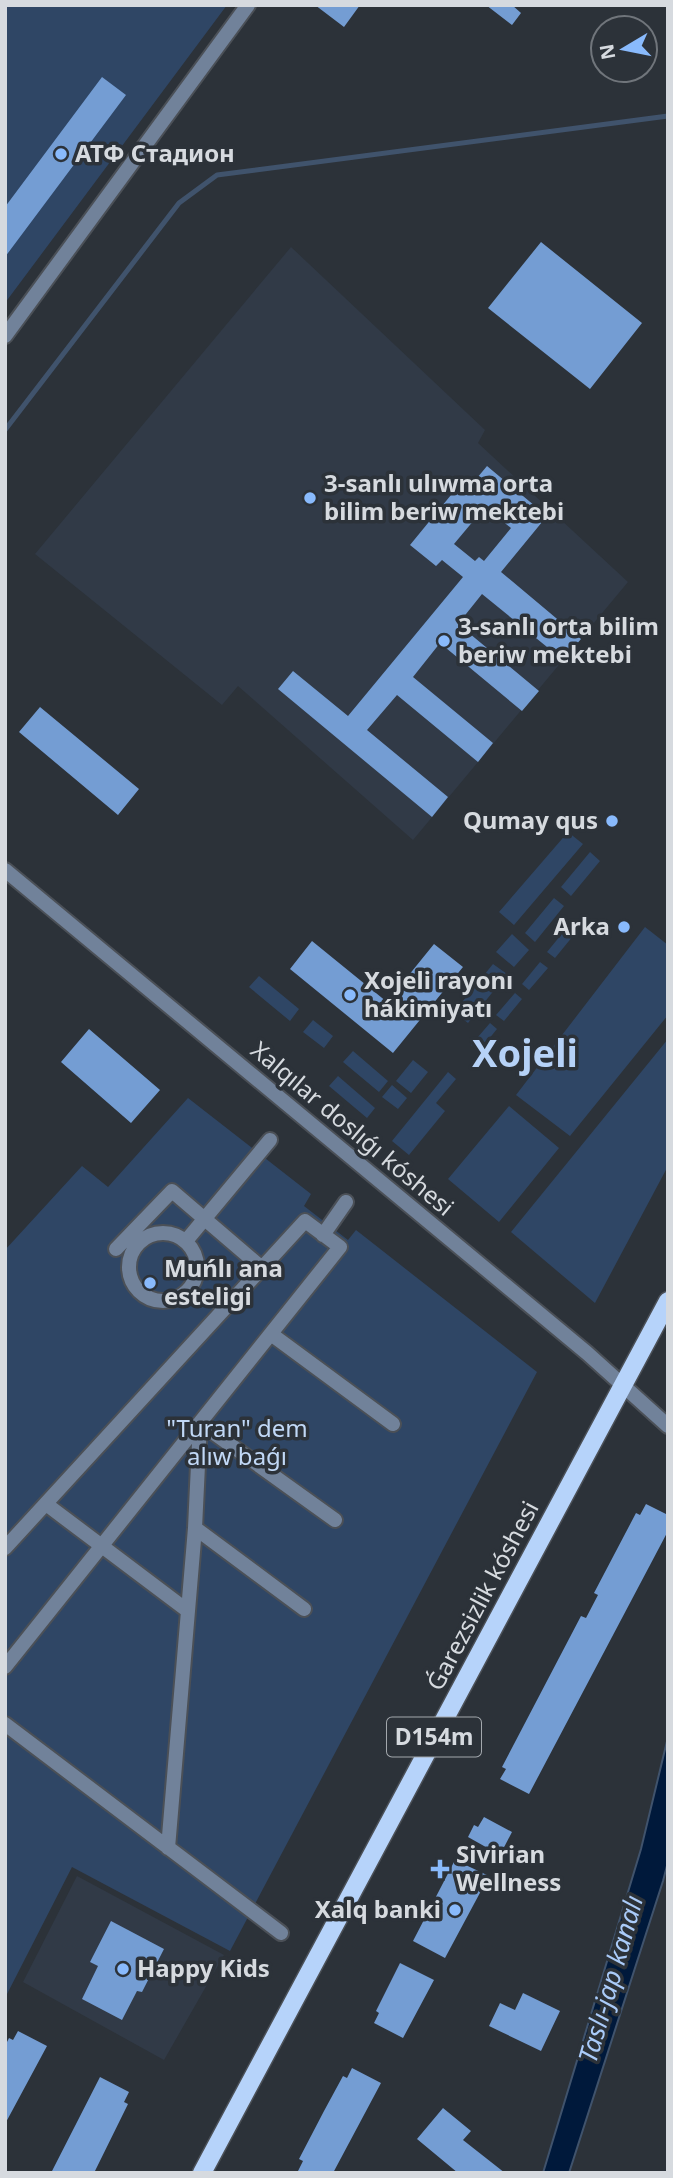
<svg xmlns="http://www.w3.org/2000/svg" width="673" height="2178" viewBox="0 0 673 2178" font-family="'Noto Sans',sans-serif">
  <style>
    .built { fill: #313a47 }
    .green { fill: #2f4665 }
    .water { fill: #00193b; stroke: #40536c; stroke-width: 2 }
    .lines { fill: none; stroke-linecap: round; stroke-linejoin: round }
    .stream { stroke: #40536c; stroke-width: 5 }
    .building { fill: #749dd3; fill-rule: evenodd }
    .pedestrian-casing { stroke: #4b5057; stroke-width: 18 }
    .minor-casing { stroke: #4b5057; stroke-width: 18 }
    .tertiary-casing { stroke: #4b5057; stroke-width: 18 }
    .primary-casing { stroke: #4b5057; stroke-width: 21 }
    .pedestrian { stroke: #71829a; stroke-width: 14 }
    .minor { stroke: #71829a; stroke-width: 14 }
    .tertiary { stroke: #71829a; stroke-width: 14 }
    .primary { stroke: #b6d3fa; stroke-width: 18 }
    .poi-dot { fill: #89bafc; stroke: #2c3239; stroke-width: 2.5 }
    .labels { text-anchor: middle; stroke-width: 7; stroke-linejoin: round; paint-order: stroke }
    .shield { fill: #2c3239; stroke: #a3a8ad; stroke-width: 2 }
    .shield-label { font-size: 23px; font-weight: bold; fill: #d6dadf }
    .poi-label { font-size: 24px; font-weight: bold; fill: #d6dadf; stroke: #2c3239; text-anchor: start }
    .street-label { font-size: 24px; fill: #d6dadf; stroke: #2c3239 }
    .park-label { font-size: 24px; fill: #c1d8f6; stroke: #2c3239 }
    .water-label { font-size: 26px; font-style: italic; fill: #aacbf9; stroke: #2c3239 }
    .town-label { font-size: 38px; font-weight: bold; fill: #b6d2f7; stroke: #2c3239 }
  </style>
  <rect width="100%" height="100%" fill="#2c3239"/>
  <path class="built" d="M291 247 485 430 478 443 628 582 413 840 238 686 222 705 35 554Z
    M77 1876 224 1955 164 2060 23 1982Z"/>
  <path class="green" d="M5 5H227L5 303Z
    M568 832 583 844 514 925 499 912Z
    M590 852 600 861 571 896 561 887Z
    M554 898 564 906 535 942 525 933Z
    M645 927 668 945V1015L570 1136 516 1095Z
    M565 930 573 936 555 958 547 952Z
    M512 934 529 950 514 967 496 952Z
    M540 962 548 968 529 990 522 984Z
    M493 964 507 974 468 1023 454 1012Z
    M259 976 299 1009 290 1021 249 987Z
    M515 993 522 999 504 1021 496 1015Z
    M313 1020 333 1036 324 1048 303 1032Z
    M490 1023 497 1029 479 1051 471 1045Z
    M668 1039V1166L595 1303 511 1232Z
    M353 1051 388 1081 379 1092 343 1062Z
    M413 1060 428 1072 411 1093 396 1081Z
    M448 1072 456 1079 436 1103 445 1111 409 1155 392 1141Z
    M338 1076 375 1108 367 1118 329 1086Z
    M392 1085 407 1098 398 1109 382 1097Z
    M188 1098 311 1194 304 1206 348 1240 356 1230 537 1372 230 1951 72 1867 5 1998V1250L82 1166 108 1187Z
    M509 1106 559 1148 499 1222 448 1179Z"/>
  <path class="water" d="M668 1737V1862L663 1881 569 2173H543L641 1849Z"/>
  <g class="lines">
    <path class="stream" d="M5 430 179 203 217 175 668 116"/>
  </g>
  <path class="building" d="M315 5H360L344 27Z
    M486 5H512L521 13 512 25Z
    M102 77 126 95 5 257V207Z
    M541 242 642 323 590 389 488 308Z
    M487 466 547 516 501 572 581 639 563 660 482 594 458 624 539 691 522 711 440 643 413 677 493 743 478 762 397 695 367 730 448 797 432 817 278 689 293 671 348 716 463 577 442 560 436 566 410 545 460 484 467 490ZM485 507 511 528 484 561 479 557 475 561 454 544Z
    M40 707 139 789 118 815 19 732Z
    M312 941 387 1002 434 944 463 967 393 1053 290 969Z
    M89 1029 160 1090 131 1123 61 1062Z
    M646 1504 668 1515V1531L529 1794 500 1779 506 1769 502 1767 581 1616 586 1618 598 1595 594 1593 636 1513 640 1515Z
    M484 1817 512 1832 500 1855 468 1837 474 1825 478 1827Z
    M455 1860 489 1876 445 1958 413 1941Z
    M111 1921 164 1949 142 1992 137 1991 122 2020 82 1999 98 1966 90 1962Z
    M400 1963 434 1980 403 2038 374 2023 379 2013 376 2011Z
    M523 1993 560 2011 541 2051 489 2026 500 2003 515 2010Z
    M18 2031 47 2046 5 2124V2046L9 2038 13 2040Z
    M352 2068 381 2083 333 2173H297L303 2161 299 2159 324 2111 343 2076 347 2078Z
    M100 2077 129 2092 124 2102 128 2104 94 2173H51Z
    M443 2108 471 2131 463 2140 505 2173H458L417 2139Z"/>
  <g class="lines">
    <defs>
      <path id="pedestrian" d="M129 1267a34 34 0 1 1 68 0a34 34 0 1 1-68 0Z
        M323 1235 346 1202
        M186 1241 270 1140
        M116 1249 172 1191 262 1268
        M271 1334 393 1424
        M200 1423 335 1520
        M46 1504 188 1611
        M195 1528 304 1609
        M5 1548 305 1221 340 1247 5 1667
        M5 1724 281 1933
        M168 1848 195 1528 200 1423"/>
      <path id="minor" d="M5 336 248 5"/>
      <path id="tertiary" d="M5 870 587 1353 668 1426"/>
      <path id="primary" d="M202 2173 668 1301"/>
    </defs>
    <use href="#pedestrian" class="pedestrian-casing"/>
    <use href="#minor" class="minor-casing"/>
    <use href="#tertiary" class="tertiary-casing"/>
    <use href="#primary" class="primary-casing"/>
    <use href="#pedestrian" class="pedestrian"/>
    <use href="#minor" class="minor"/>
    <use href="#tertiary" class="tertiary"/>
    <use href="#primary" class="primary"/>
  </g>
  <g class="poi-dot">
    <circle cx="61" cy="154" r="7"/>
    <circle cx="310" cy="498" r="7"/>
    <circle cx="444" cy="641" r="7"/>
    <circle cx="612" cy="821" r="7"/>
    <circle cx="624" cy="927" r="7"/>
    <circle cx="350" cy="995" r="7"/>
    <circle cx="150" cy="1283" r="7"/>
    <path d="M436.5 1858.5h7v7h7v7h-7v7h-7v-7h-7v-7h7z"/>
    <circle cx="455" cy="1910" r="7"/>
    <circle cx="123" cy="1969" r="7"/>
  </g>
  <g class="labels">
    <rect class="shield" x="387" y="1717.5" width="94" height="39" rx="5"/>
    <g class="shield-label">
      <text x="434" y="1745">D154m</text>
    </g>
    <g class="poi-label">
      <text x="75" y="162">АТФ Стадион</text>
      <text x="324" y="492">3-sanlı ulıwma orta<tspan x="324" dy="28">bilim beriw mektebi</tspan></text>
      <text x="458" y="635">3-sanlı orta bilim<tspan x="458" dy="28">beriw mektebi</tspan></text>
      <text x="598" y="829" text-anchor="end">Qumay qus</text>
      <text x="610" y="935" text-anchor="end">Arka</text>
      <text x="364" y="989">Xojeli rayonı<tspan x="364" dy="28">hákimiyatı</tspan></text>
      <text x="164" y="1277">Muńlı ana<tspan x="164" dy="28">esteligi</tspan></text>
      <text x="456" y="1863">Sivirian<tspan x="456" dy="28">Wellness</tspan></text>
      <text x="441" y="1918" text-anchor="end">Xalq banki</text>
      <text x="137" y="1977">Happy Kids</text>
    </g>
    <g class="street-label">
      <text transform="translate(352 1129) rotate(40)" y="8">Xalqılar doslıǵı kóshesi</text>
      <text transform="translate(483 1596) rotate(-62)" y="8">Ǵarezsizlik kóshesi</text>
    </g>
    <g class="park-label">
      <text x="237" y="1437">"Turan" dem<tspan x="237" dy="28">alıw baǵı</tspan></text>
    </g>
    <g class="water-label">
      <text transform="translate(611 1979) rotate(-74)" y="9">Taslı-jap kanalı</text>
    </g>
    <g class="town-label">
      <text x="525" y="1067">Xojeli</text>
    </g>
  </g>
  <rect width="673" height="2178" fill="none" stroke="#d6dadf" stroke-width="14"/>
  <g transform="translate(624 49) rotate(260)"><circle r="33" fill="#2c3239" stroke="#70757b" stroke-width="2"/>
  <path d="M0-5L12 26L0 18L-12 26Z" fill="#89bafc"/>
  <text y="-10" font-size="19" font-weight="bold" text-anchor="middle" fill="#d6dadf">N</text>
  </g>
</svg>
